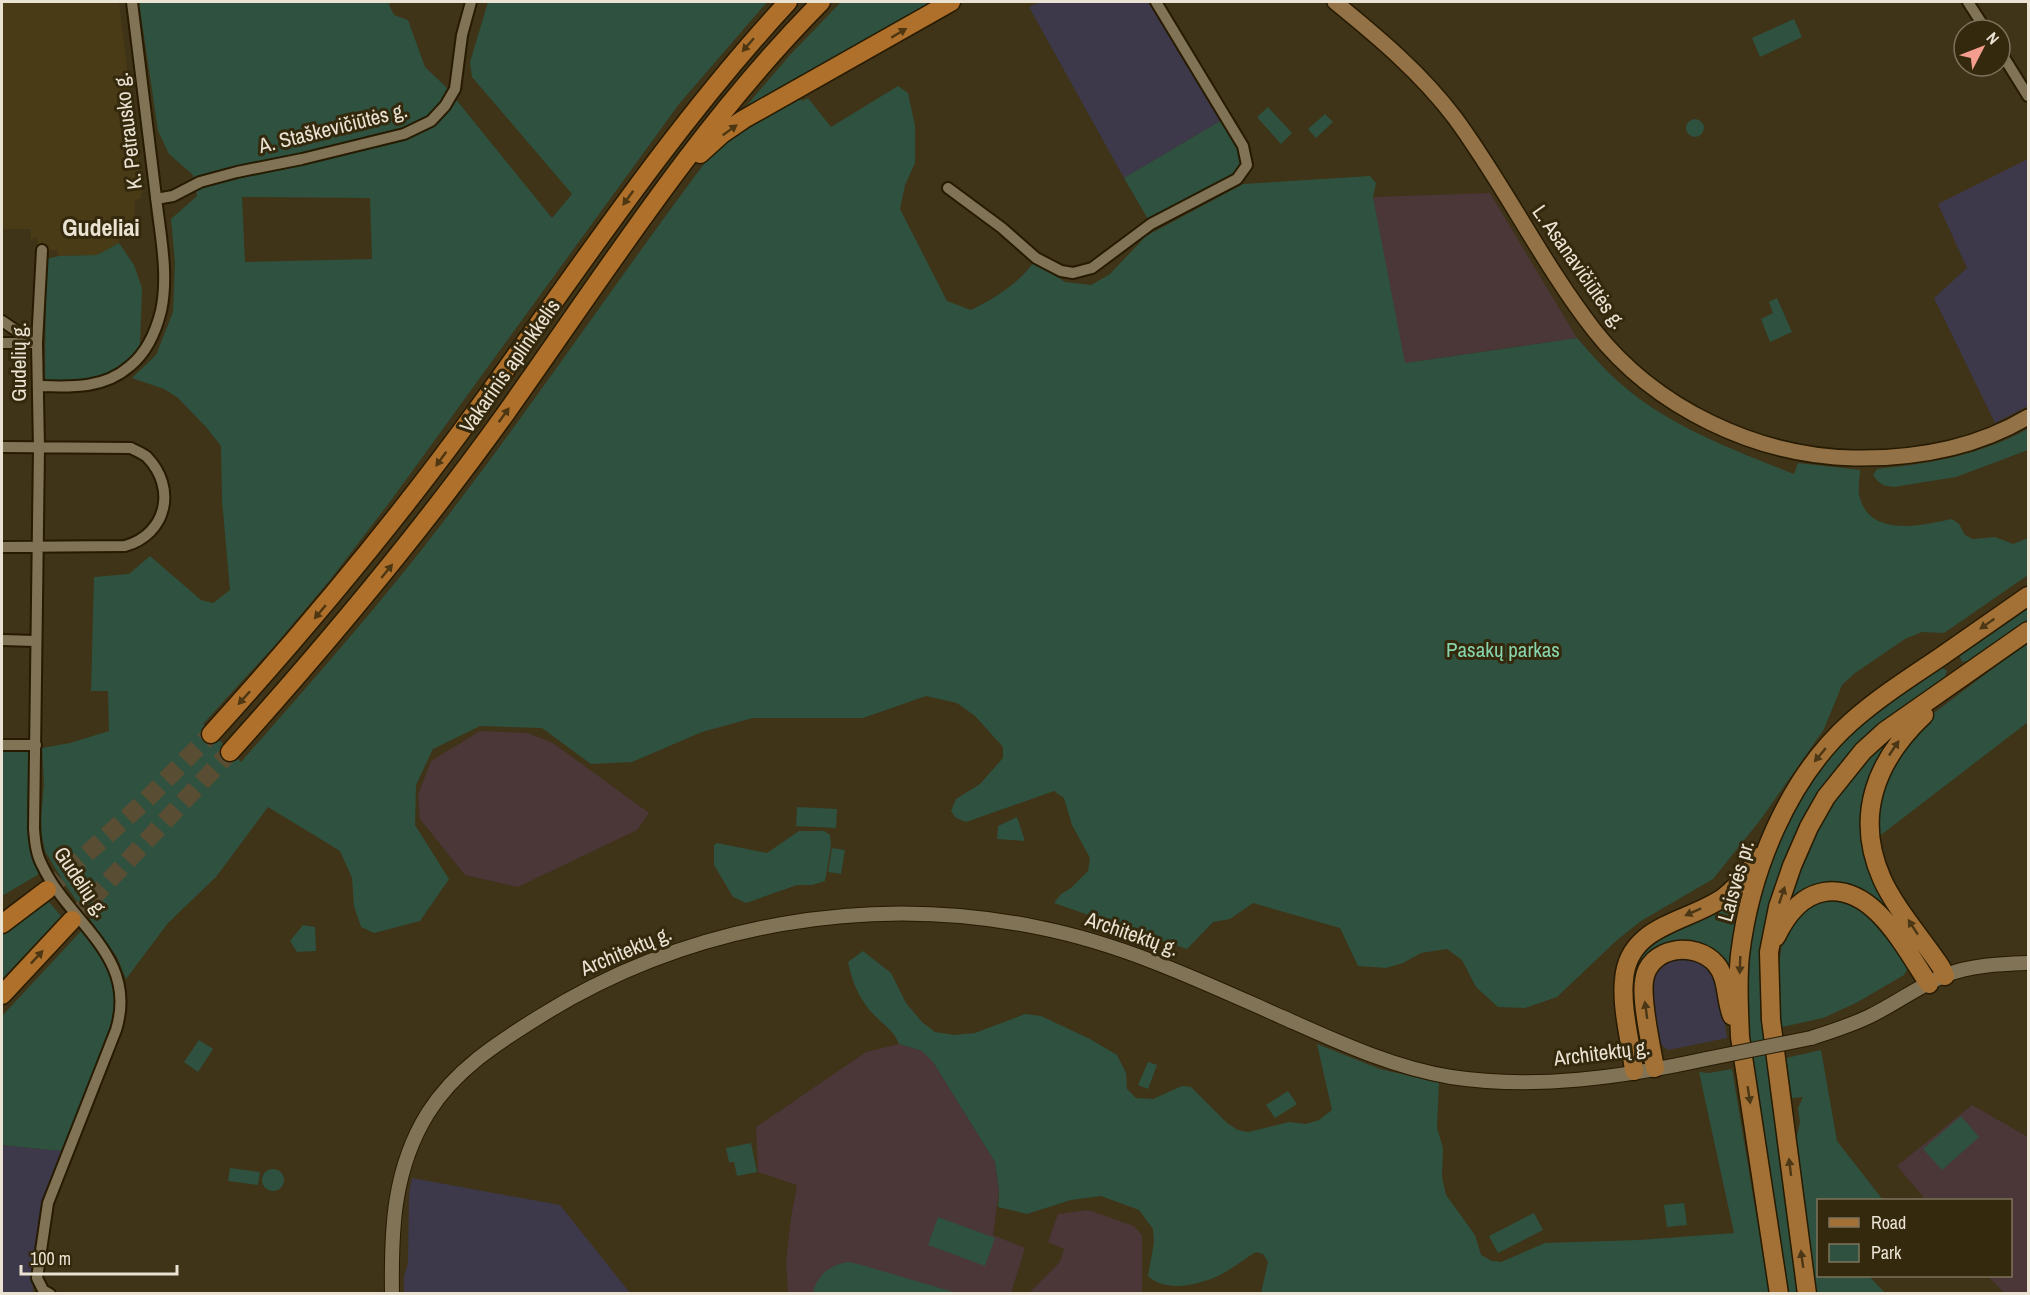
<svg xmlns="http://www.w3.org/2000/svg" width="2030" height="1295" viewBox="0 0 2030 1295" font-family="'Archivo Narrow',sans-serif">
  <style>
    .commercial { fill: #3e394a }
    .built { fill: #4a3b17 }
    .education { fill: #4b3638 }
    .green { fill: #2e523f; fill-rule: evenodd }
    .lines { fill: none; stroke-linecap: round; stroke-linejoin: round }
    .trunk-tunnel { stroke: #594d34; stroke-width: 18; stroke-dasharray: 18 9; stroke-linecap: butt }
    .minor-casing { stroke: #261a01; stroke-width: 14 }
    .tertiary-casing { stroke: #261a01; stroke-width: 16 }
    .secondary-casing { stroke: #261a01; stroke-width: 18 }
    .primary-casing { stroke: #261a01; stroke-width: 21 }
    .trunk-casing { stroke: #261a01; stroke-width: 21 }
    .minor { stroke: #817356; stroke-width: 10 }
    .tertiary { stroke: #817356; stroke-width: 14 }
    .secondary { stroke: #927246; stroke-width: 15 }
    .primary { stroke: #a37135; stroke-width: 18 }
    .trunk { stroke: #ae702a; stroke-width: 18 }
    .tertiary-bridge-casing { stroke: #261a01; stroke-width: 16; stroke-linecap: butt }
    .tertiary-bridge { stroke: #817356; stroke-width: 14 }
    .oneway { fill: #4d3713 }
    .oneway2 { fill: #4b3715 }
    .labels { text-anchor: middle; stroke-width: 6; stroke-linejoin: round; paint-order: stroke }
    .street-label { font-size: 21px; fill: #eae3d3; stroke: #35290d }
    .park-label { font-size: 21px; fill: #87d5ad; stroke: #35290d }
    .quarter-label { font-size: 24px; font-weight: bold; fill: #eae3d3; stroke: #35290d }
  </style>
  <rect width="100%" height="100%" fill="#3f3318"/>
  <path class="commercial" d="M1040 2H1152L1222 120 1124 178 1029 7Z
    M2028 159V406L1995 423 1934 298 1967 268 1938 204Z
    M1674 955 1707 963 1719 986 1727 1038 1668 1050 1658 1042 1649 998 1652 973Z
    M2 1145 62 1151 42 1201 33 1267V1293L2 1294Z
    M412 1178 560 1205 630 1293H404V1277L408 1263 409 1194Z"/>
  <path class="built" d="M2 2H119L142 191 140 199H135L134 231H128V237H119V243L97 255 59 256 57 250H37L38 241 35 237 31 240V229H2Z"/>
  <path class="education" d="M1490 193 1577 338 1404 363 1373 197Z
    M480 731 528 733 553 743 649 813 637 830 518 887 465 875 420 819 418 795 431 761Z
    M899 1044 922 1051 933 1062 995 1162 999 1190 993 1235 1025 1248 1011 1293H788L786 1262 791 1218 797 1185 758 1172 756 1127 866 1052Z
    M1972 1105 2028 1137V1293H2004L1988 1276H2010V1200H1926L1897 1166Z
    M1088 1210 1134 1226 1142 1235V1293H1029L1059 1263 1062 1257 1064 1249 1048 1242 1058 1214Z"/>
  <path class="green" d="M139 2H391L389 5 394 15 408 20 425 67 445 86 552 218 572 194 472 77 470 62 488 2H767L679 104 392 499 330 580 275 645 203 724 241 762C310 683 380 605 443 522 537 400 623 271 716 148L729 137 798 95 802 101 808 98 831 127 898 86 908 93 915 126V163L905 185 900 209 947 301 971 310C995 298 1018 284 1034 262L1065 282 1091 285 1110 274 1146 236 1243 184 1370 176 1376 183 1373 197 1405 363 1577 338C1587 349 1597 361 1608 372 1659 423 1729 448 1794 474L1798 463 1860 470C1860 478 1857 490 1860 498 1871 538 1923 525 1952 519L1959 524 1965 535 1973 539 1995 537 2013 544 2028 538V575L1944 633 1922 632 1905 639 1855 673 1842 685 1824 729 1761 819 1713 879 1641 921 1616 941 1557 997 1525 1008 1498 1007 1476 987 1462 960 1447 949 1421 953 1403 963 1386 968 1358 966 1340 928 1253 903 1230 919 1213 922 1187 949 1054 903 1061 894 1071 888 1088 871 1090 858 1072 825 1064 798 1054 791 966 822 956 818 951 811 956 799 980 784 1003 758V747L975 716 957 703 926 696 863 718H753L702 732 632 762 591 764 542 728 480 726 433 749 416 785 415 825 449 879 420 921 374 933 361 927 354 906 352 878 340 851 268 807 216 877 168 923 126 979 117 957 66 886 45 851 42 836 41 818 44 784 42 748 70 743 109 731 108 691H91L94 577 129 574 150 556 201 600 213 603 230 590 222 500 221 446 206 427 178 398 164 389 132 378 156 355 173 312 175 262 171 219 197 196 193 175 169 154 158 131ZM242 197 370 198 372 259 245 262Z
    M841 2H937L740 113 790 55Z
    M1794 19 1802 37 1760 57 1752 38Z
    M1268 107 1292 133 1281 144 1257 117Z
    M1325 114 1333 122 1316 138 1308 129Z
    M1686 128a9 9 0 1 1 18 0a9 9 0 1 1-18 0Z
    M1222 120C1232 136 1250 156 1238 174L1149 221 1124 178Z
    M119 243 134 265 142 288 140 345 129 359 107 374 87 380 49 381 45 378 46 259 59 256 97 255Z
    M1777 298 1792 332 1770 342 1761 319 1773 313 1769 302Z
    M2028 429V450L1956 477 1894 487C1883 486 1879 484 1873 475L1877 469C1933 463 1977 456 2028 429Z
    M2028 604V621L1972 660 1962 662 1959 654Z
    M2028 642V722L1877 838 1875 826 1884 774 1922 722Z
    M1941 667 1947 671 1943 681 1853 749 1834 772 1810 809 1780 877 1766 918 1760 966V1011L1800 1293H1785L1743 1011 1749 929 1771 853 1813 775 1876 708Z
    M1893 734 1878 759 1863 828 1927 956 1922 960 1882 906 1871 895 1852 887 1787 904C1804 852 1821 812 1856 769 1867 757 1881 746 1893 734Z
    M28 750C29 791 23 837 39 874L2 896V751Z
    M797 807 837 809 836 828 796 826Z
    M1017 817 1025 841 997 839 998 826Z
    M799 831H824L830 835 831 846 825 881 812 885H797L746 903 733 897 714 865V845L717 843 767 853Z
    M832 848 845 850 841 874 828 872Z
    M1744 889 1734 930 1730 974 1725 964 1654 953 1643 1044 1637 1045 1630 976 1647 944Z
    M1840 899 1865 907 1910 964 1904 975 1856 1003 1823 1018 1782 1027 1779 997V964L1783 938 1789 924 1816 902Z
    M49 902 61 916 2 979V933Z
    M303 925 315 927 316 951 297 952 290 941Z
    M82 930C109 965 122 989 109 1034L62 1151 2 1145V1016Z
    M863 951 891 973 906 1003 922 1022 935 1032 954 1035 975 1033 1025 1014 1041 1016 1090 1039 1117 1055 1126 1073 1127 1089 1136 1098 1153 1099 1182 1086 1191 1087 1227 1123 1238 1130 1248 1132 1289 1122 1306 1124 1319 1120 1332 1110 1317 1044 1380 1069 1439 1083 1437 1128 1443 1148 1442 1177 1446 1195 1475 1235 1481 1255 1492 1261 1501 1262 1545 1243 1639 1240 1734 1233 1699 1072 1709 1073 1732 1069 1769 1293H1261L1268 1262 1263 1254 1256 1252C1244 1259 1232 1269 1220 1275 1199 1285 1166 1293 1148 1276L1154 1242 1153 1229 1139 1210 1101 1196 1071 1200 1027 1214 998 1207 999 1190 995 1162 933 1062 922 1051 899 1044C894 1031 885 1026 875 1016 860 1001 852 982 848 962Z
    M199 1040 213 1049 198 1072 184 1062Z
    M1821 1050 1837 1141 1883 1200H1818V1276H1869L1885 1293H1814L1801 1202 1796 1140 1800 1122 1798 1108 1803 1097 1792 1098 1786 1058Z
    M1148 1062 1157 1065 1148 1089 1138 1085Z
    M1288 1091 1297 1104 1275 1118 1266 1105Z
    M1961 1116 1979 1137 1942 1170 1923 1149Z
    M751 1143 757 1172 737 1176 734 1162H729L726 1148Z
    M230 1168 260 1172 258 1185 228 1181Z
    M262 1180a11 11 0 1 1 22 0a11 11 0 1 1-22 0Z
    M1684 1203 1687 1225 1667 1227 1664 1205Z
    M1534 1213 1543 1230 1498 1253 1489 1236Z
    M938 1217 995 1238 985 1266 928 1245Z
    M849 1262 858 1264 957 1293H813C817 1275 831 1264 849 1262Z"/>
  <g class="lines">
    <path class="trunk-tunnel" d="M47 890 146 800 211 734
      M72 920 230 752"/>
    <defs>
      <path id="minor" d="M1968 2 1986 30
        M2000 51 2028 96
        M948 188 1002 228 1036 258 1061 271 1073 273 1092 268 1151 224 1237 179 1247 165 1243 146 1156 2
        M156 199 173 196 200 182 237 172 302 159 404 134 431 121 445 106 455 89 462 35 471 2
        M42 250 37 343 39 448 34 829C35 841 36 854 42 865 69 923 139 956 116 1030L48 1203 37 1278 43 1290 50 1294
        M2 321 27 338 28 343
        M2 343H37
        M39 386C71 387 104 389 130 366 146 353 156 331 161 311 169 274 160 234 156 197 148 132 140 67 132 2
        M2 447 131 448C136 451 142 453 147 457 177 488 167 534 125 546L2 547
        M2 640 35 641
        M2 745H36"/>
      <path id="tertiary" d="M1811 1038C1830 1032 1849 1026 1868 1017 1894 1005 1918 986 1946 975 1971 965 2001 964 2028 963
        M392 1294C391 1230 393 1169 428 1113 455 1070 497 1043 539 1017 687 924 870 892 1041 928 1126 945 1203 982 1282 1017 1336 1041 1391 1067 1451 1077 1535 1090 1624 1077 1706 1059"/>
      <path id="secondary" d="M1335 2C1378 37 1421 73 1455 118 1505 186 1542 263 1594 330 1655 408 1756 456 1854 458 1914 459 1976 448 2028 417"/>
      <path id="primary" d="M1924 715C1876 760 1854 816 1882 879 1895 908 1923 940 1941 967L1945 976
        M1776 937C1786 916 1800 896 1824 892 1874 884 1905 949 1929 984
        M1655 1068C1651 1046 1641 1001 1644 981 1648 947 1695 940 1716 964 1728 978 1725 999 1732 1016
        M1634 1071C1631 1043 1621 1008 1624 980 1628 924 1688 923 1724 897 1739 886 1749 870 1761 856
        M1779 1294 1740 1037C1739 1010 1737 982 1740 955 1750 872 1787 779 1851 722 1878 698 1909 678 1939 658 1969 637 1999 616 2028 596
        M1807 1294 1771 1020 1769 952 1778 907 1792 866 1809 827 1826 797 1863 751 1885 731 2028 631"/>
      <path id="trunk" d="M700 154 722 134 744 119 951 2
        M211 734C308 627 400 517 484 400 582 264 674 125 788 2
        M230 752C329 642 420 533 506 413 606 272 699 125 821 2
        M2 924 47 890
        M2 995 72 920"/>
    </defs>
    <use href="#minor" class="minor-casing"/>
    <use href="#tertiary" class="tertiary-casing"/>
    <use href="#secondary" class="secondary-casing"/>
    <use href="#primary" class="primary-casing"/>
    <use href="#trunk" class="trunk-casing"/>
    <use href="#minor" class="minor"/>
    <use href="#tertiary" class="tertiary"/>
    <use href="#secondary" class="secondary"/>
    <use href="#primary" class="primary"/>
    <use href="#trunk" class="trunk"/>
    <defs>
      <path id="tertiary-bridge" d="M1706 1059 1811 1038"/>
    </defs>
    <use href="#tertiary-bridge" class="tertiary-bridge-casing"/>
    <use href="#tertiary-bridge" class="tertiary-bridge"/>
  </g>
  <defs><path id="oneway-solid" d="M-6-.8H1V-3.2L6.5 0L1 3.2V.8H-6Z" transform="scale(1.5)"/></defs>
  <g class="oneway">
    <use href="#oneway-solid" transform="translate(899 33) rotate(-31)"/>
    <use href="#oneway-solid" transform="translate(748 45) rotate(131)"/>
    <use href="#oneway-solid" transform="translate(730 130) rotate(-36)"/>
    <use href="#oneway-solid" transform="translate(628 198) rotate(126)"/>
    <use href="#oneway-solid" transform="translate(504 415) rotate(-54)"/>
    <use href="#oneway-solid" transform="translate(441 459) rotate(126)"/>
    <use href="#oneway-solid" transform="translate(387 571) rotate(-51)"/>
    <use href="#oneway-solid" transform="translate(320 612) rotate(130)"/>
    <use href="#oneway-solid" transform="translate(244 698) rotate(132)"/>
    <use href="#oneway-solid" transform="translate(37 957) rotate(-47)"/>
  </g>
  <g class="oneway2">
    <use href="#oneway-solid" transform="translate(1987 624) rotate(145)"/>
    <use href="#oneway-solid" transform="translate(1894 748) rotate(-56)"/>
    <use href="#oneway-solid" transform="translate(1820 755) rotate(130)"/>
    <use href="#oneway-solid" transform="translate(1782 895) rotate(-71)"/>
    <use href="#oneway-solid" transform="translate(1693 912) rotate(156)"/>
    <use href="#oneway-solid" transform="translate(1913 927) rotate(-123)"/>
    <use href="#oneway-solid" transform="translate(1740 965) rotate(92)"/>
    <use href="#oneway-solid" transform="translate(1646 1010) rotate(-98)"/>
    <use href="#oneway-solid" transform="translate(1749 1095) rotate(81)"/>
    <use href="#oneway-solid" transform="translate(1790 1167) rotate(-97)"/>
    <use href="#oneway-solid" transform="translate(1802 1259) rotate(-98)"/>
  </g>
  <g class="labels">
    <g class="street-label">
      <text transform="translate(333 128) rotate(-14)" y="7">A. Staškevičiūtės g.</text>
      <text transform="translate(128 131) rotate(-97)" y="7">K. Petrausko g.</text>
      <text transform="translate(1579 267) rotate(55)" y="7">L. Asanavičiūtės g.</text>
      <text transform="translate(19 362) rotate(-90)" y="7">Gudelių g.</text>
      <text transform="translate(510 366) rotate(-55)" y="7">Vakarinis aplinkkelis</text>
      <text transform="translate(1736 881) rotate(-74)" y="7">Laisvės pr.</text>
      <text transform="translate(81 882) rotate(56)" y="7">Gudelių g.</text>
      <text transform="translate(1132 934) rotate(19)" y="7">Architektų g.</text>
      <text transform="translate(626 951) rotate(-23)" y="7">Architektų g.</text>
      <text transform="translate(1602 1053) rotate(-7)" y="7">Architektų g.</text>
    </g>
    <g class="park-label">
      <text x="1503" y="657">Pasakų parkas</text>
    </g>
    <g class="quarter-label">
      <text x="101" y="236">Gudeliai</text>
    </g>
  </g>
  <rect width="2030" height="1295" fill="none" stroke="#eae3d3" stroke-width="6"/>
  <rect x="1817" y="1199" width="195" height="78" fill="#35290d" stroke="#7d735c" stroke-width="1.5"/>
  <rect x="1829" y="1218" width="30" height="9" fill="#a37135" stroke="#7d735c" stroke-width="1.5"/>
  <text x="1871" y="1229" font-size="18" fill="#eae3d3">Road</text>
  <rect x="1829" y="1244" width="30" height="18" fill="#2e523f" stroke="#7d735c" stroke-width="1.5"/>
  <text x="1871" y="1259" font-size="18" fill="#eae3d3">Park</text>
  <g transform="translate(1982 48) rotate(48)"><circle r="28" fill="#35290d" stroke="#7d735c" stroke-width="1.5"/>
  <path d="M0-4.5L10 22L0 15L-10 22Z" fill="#f59d8e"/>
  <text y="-9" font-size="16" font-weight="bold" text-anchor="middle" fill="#eae3d3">N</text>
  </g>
  <path d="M21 1265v9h156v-9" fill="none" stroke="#eae3d3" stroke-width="3"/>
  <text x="30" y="1265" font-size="18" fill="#eae3d3" stroke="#35290d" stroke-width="4.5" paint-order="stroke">100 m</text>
</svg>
